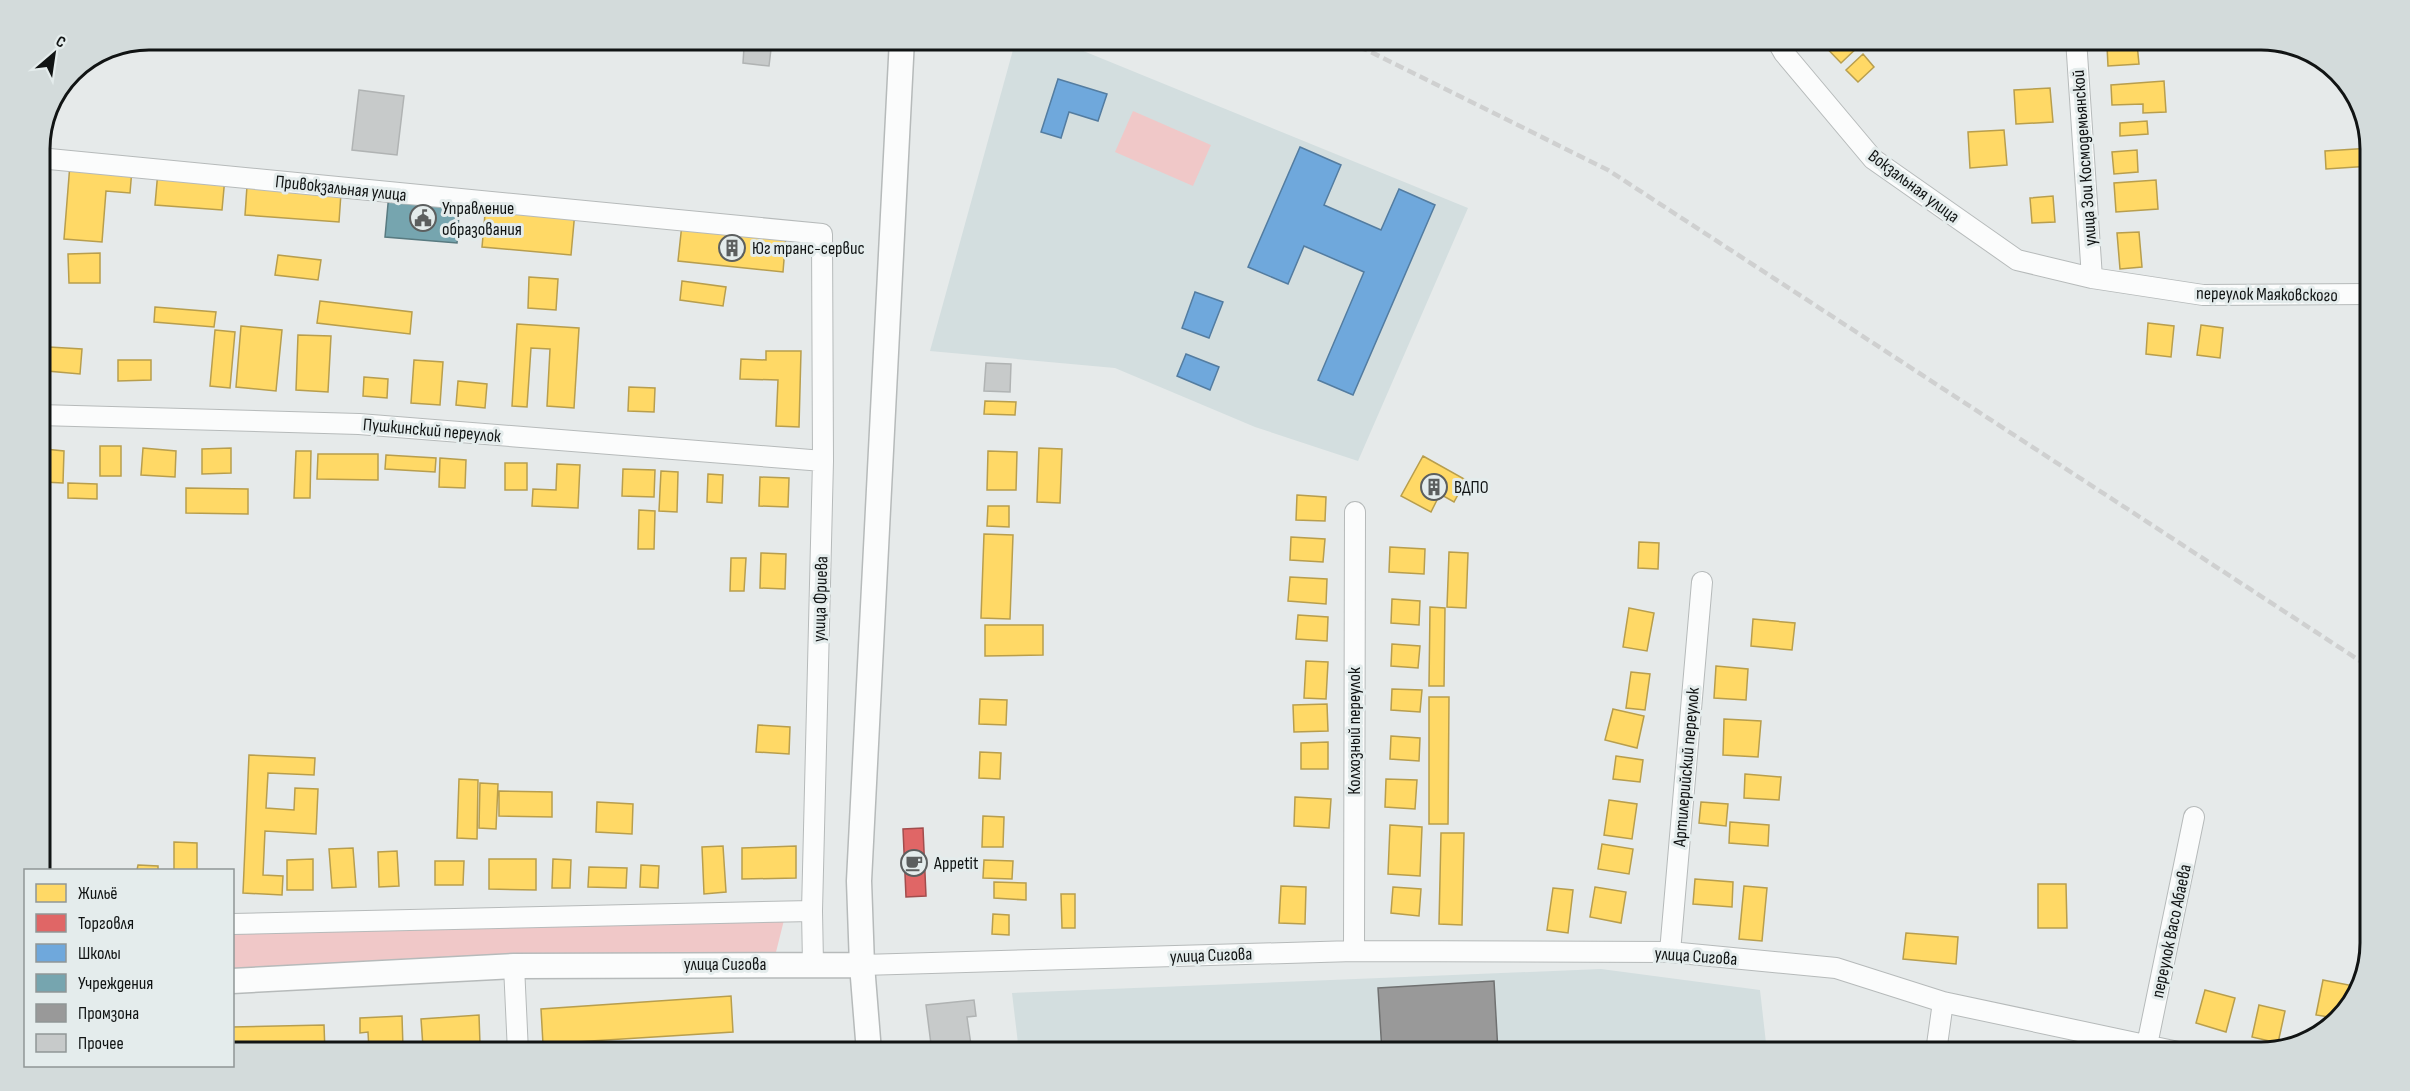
<svg xmlns="http://www.w3.org/2000/svg" width="2410" height="1091" viewBox="0 0 2410 1091" font-family="'Sofia Sans Condensed',sans-serif">
  <style>
    .built { fill: #d3dedf }
    .green { fill: #f0c8c8 }
    .homes { fill: #ffd966; stroke: #b89e4d; stroke-width: 1.5 }
    .shops { fill: #e06666; stroke: #a24d4d; stroke-width: 1.5 }
    .schools { fill: #6fa8dc; stroke: #537ca0; stroke-width: 1.5 }
    .public { fill: #76a5af; stroke: #587a80; stroke-width: 1.5 }
    .industry { fill: #999; stroke: #707171; stroke-width: 1.5 }
    .building { fill: #c7caca; stroke: #b0b3b3; stroke-width: 1.5 }
    .lines { fill: none; stroke-linecap: round; stroke-linejoin: round }
    .minor-casing { stroke: #b6baba; stroke-width: 22 }
    .major-casing { stroke: #b6baba; stroke-width: 27 }
    .minor { stroke: #fbfcfc; stroke-width: 20 }
    .major { stroke: #fbfcfc; stroke-width: 24 }
    .rail { stroke: #cfd0d0; stroke-width: 4.5; stroke-dasharray: 9 4.5; stroke-linecap: butt }
    .labels { text-anchor: middle; stroke-width: 6; stroke-linejoin: round; paint-order: stroke }
    .street-label { font-size: 18px; fill: #111414; stroke: #e4ecec }
    .poi-label { font-size: 18px; fill: #111414; stroke: #e4ecec; text-anchor: start }
    .rim { fill: none; stroke: #111414; stroke-width: 3 }
  </style>
  <rect width="100%" height="100%" fill="#e6eaea"/>
  <path class="built" d="M1016 39H1054L1468 208 1358 461 1255 427 1115 368 930 351Z
    M1601 969 1760 990 1767 1052H1019L1012 993Z"/>
  <path class="green" d="M1133 111 1211 145 1193 186 1115 152Z
    M785 916 776 952 233 974 232 931Z"/>
  <path class="homes" d="M1818 39H1855L1860 45 1841 63Z
    M1979 39H2013L1979 41Z
    M2137 44 2139 64 2108 66 2107 46Z
    M1863 54 1874 67 1858 82 1846 70Z
    M2164 81 2166 112 2143 113V104L2112 105 2111 85Z
    M2050 88 2053 122 2016 124 2014 90Z
    M2147 121 2148 134 2120 136V123Z
    M2004 130 2007 165 1970 168 1968 132Z
    M2371 148V166L2326 169 2325 151Z
    M2137 150 2138 172 2114 174 2112 152Z
    M70 164 132 169 130 193 106 191 102 242 64 239Z
    M158 171 225 177 222 210 155 205Z
    M2156 180 2158 209 2116 212 2114 183Z
    M247 186 341 193 339 222 245 215Z
    M2053 196 2055 222 2032 223 2030 198Z
    M486 203 575 211 571 255 482 247Z
    M682 224 786 235 783 272 678 261Z
    M2139 232 2142 267 2120 269 2117 233Z
    M100 253V283H69L68 254Z
    M278 255 321 260 318 280 275 275Z
    M529 277 558 279 556 310 528 308Z
    M682 281 726 287 723 306 680 300Z
    M320 301 412 312 410 334 317 323Z
    M155 307 216 312 214 327 154 322Z
    M2148 323 2174 326 2171 357 2146 354Z
    M517 324 579 328 574 408 547 406 550 349 531 348 527 407 512 406Z
    M2201 325 2223 328 2220 358 2197 355Z
    M241 326 282 330 276 391 236 387Z
    M215 330 235 332 230 388 210 386Z
    M298 335 331 336 328 392 296 390Z
    M49 347 82 349 80 374 47 371Z
    M766 351H801L799 427 776 426 778 380 740 379 741 359 766 360Z
    M118 360H151V380L118 381Z
    M414 360 443 362 440 405 411 403Z
    M2361 370H2371V381H2361Z
    M364 377 388 379 387 398 363 396Z
    M458 381 487 384 485 408 456 405Z
    M629 387 655 388 654 412 628 411Z
    M985 401 1016 402 1015 415 984 414Z
    M100 446H121V476H100Z
    M143 448 176 451 175 477 141 475Z
    M231 448V473L202 474V449Z
    M1039 448 1062 449 1060 503 1037 502Z
    M45 449 64 451 63 483 43 482Z
    M296 451H311L310 498H294Z
    M988 451 1017 452 1016 490H987Z
    M318 454H378V480L317 479Z
    M386 455 436 458 435 472 385 469Z
    M1423 456 1466 480 1454 502 1440 494 1431 512 1401 496Z
    M440 458 466 460 465 488 439 487Z
    M505 463H527V490H505Z
    M557 464 580 465 578 508 532 506 533 489 556 490Z
    M623 469 655 470 654 497 622 496Z
    M661 471 678 472 677 512 659 511Z
    M708 474 723 475 722 503 707 502Z
    M760 477 789 478 788 507 759 506Z
    M68 483 97 484V499L68 498Z
    M186 488 248 489V514L186 513Z
    M1297 495 1326 497 1325 521 1296 520Z
    M988 506H1009V527L987 526Z
    M639 510 655 511 654 549H638Z
    M984 534 1013 535 1010 619 981 618Z
    M1291 537 1325 539 1323 562 1290 560Z
    M1639 542 1659 543 1658 569 1638 568Z
    M1390 547 1425 549 1424 574 1389 572Z
    M1449 552 1468 553 1466 608 1447 607Z
    M761 553 786 554 785 589 760 588Z
    M731 558H746L744 591H730Z
    M1290 577 1327 579 1326 604 1288 601Z
    M1392 599 1420 601 1419 625 1391 623Z
    M1430 607 1445 608 1444 686H1429Z
    M1629 608 1654 613 1647 651 1623 647Z
    M1298 615 1328 617 1327 641 1296 639Z
    M1753 619 1795 623 1792 650 1751 646Z
    M985 625H1043V655L985 656Z
    M1392 644 1420 646 1418 668 1391 666Z
    M1306 661 1328 662 1326 699 1304 698Z
    M1716 666 1748 669 1746 700 1714 698Z
    M39 670 45 722H39Z
    M1631 672 1650 674 1645 710 1626 708Z
    M1392 689 1422 690 1420 712 1391 710Z
    M1429 697H1449L1448 824H1429Z
    M980 699 1007 700 1006 725 979 724Z
    M1327 704 1328 731 1294 732 1293 705Z
    M1613 709 1644 716 1637 748 1605 740Z
    M1724 719 1761 721 1758 757 1723 755Z
    M758 725 790 727 789 754 756 752Z
    M1391 736 1420 738 1419 761 1390 759Z
    M1328 742V769H1301V743Z
    M980 752 1001 753 1000 779 979 778Z
    M249 755 315 758 314 775 268 773 266 808 294 810 295 788 318 789 316 834 265 831 263 875 283 876 282 895 243 893Z
    M1616 756 1643 760 1640 782 1613 779Z
    M1745 774 1781 777 1779 800 1744 798Z
    M459 779 478 780 477 839 457 838Z
    M1386 779 1417 780 1415 809 1385 807Z
    M480 783 498 784 496 829 479 828Z
    M499 791 552 792V817L499 816Z
    M1295 797 1331 799 1329 828 1294 826Z
    M1609 800 1637 804 1632 839 1604 835Z
    M597 802 633 804 632 834 596 832Z
    M1701 802 1728 804 1726 826 1699 823Z
    M983 816 1004 817 1003 847H982Z
    M1730 822 1769 825 1768 846 1729 843Z
    M1390 825 1422 827 1420 876 1388 874Z
    M1441 833H1464L1462 925 1439 924Z
    M174 842 197 843V870H174Z
    M1602 844 1633 849 1629 874 1598 869Z
    M723 846 726 892 704 894 702 847Z
    M796 846V878L742 879V848Z
    M353 848 356 887 332 888 329 849Z
    M397 851 399 886 379 887 378 852Z
    M313 859V890H287V860Z
    M489 859H536V890L489 889Z
    M553 859 571 860 570 888H552Z
    M39 860H48L47 870H39Z
    M984 860 1013 861 1012 879 983 878Z
    M435 861H464L463 885H435Z
    M138 865 158 866V870H137Z
    M641 865 659 866 658 888 640 887Z
    M589 867 627 868 626 888 588 887Z
    M1695 879 1733 882 1732 907 1693 904Z
    M994 882 1026 883V900L994 898Z
    M2038 884H2066L2067 928H2038Z
    M1281 886 1306 887 1305 924 1279 923Z
    M1744 886 1767 888 1762 941 1739 939Z
    M1393 887 1421 889 1419 916 1391 913Z
    M1595 887 1626 892 1621 923 1590 917Z
    M1553 888 1573 890 1568 933 1547 930Z
    M1061 894H1075V928H1062Z
    M993 914 1009 915V935L992 934Z
    M1906 933 1958 937 1956 964 1903 959Z
    M2323 980 2354 986 2351 998 2335 1018 2316 1015Z
    M2205 990 2235 998 2226 1032 2196 1023Z
    M731 996 733 1032 543 1044 541 1009Z
    M2259 1005 2285 1011 2278 1043 2252 1037Z
    M479 1015 480 1044 423 1047 421 1019Z
    M402 1016 403 1048 369 1050 368 1032 360 1033V1018Z
    M324 1025 325 1052H232V1027Z"/>
  <path class="shops" d="M923 828 926 896 906 897 903 829Z"/>
  <path class="schools" d="M1058 79 1107 94 1098 121 1069 112 1061 138 1041 132Z
    M1300 147 1341 165 1324 205 1381 230 1399 189 1435 205 1353 395 1318 380 1364 272 1304 246 1288 284 1248 267Z
    M1195 292 1223 302 1209 338 1182 328Z
    M1186 354 1219 367 1210 390 1177 376Z"/>
  <path class="public" d="M389 193 460 199 457 243 385 237Z"/>
  <path class="industry" d="M1494 981 1498 1052H1382L1378 988Z"/>
  <path class="building" d="M744 47 771 49 769 66 743 63Z
    M359 90 404 96 397 155 352 150Z
    M986 363 1011 364 1010 392 984 391Z
    M974 1000 976 1016 967 1017 972 1052H932L926 1005Z"/>
  <g class="lines">
    <defs>
      <path id="minor" d="M1776 39 1784 53 1873 159 2017 260 2092 278 2203 295 2371 294
        M2076 39 2092 278
        M39 158 822 234 823 461 812 911 813 964
        M39 415 359 424 823 461
        M232 924 812 911
        M1354 951 1355 512
        M1670 952 1702 582
        M862 965 1354 951 1670 952 1836 968 1943 1002 2178 1052
        M514 966 518 1052
        M2147 1045 2194 817
        M1936 1052 1943 1002"/>
      <path id="major" d="M232 981 514 966 862 965
        M869 1052 862 965 859 881 902 39"/>
    </defs>
    <use href="#minor" class="minor-casing"/>
    <use href="#major" class="major-casing"/>
    <use href="#minor" class="minor"/>
    <use href="#major" class="major"/>
    <path class="rail" d="M1333 39 1367 50 1608 170 2371 668"/>
  </g>
  <defs>
    <symbol id="civic-ring" viewBox="-11 -11 22 22"><circle r="9.5" fill="#e4ecec" stroke="#5c5f5f" stroke-width="1.5"/><path d="M-.6-6.5H3V-4.5H.6V-3L4-1V1h2V6H-6V1h2V-1L-.6-3ZM-1.2 2.5V6h2.4V2.5Z" fill="#5c5f5f"/></symbol>
    <symbol id="building-ring" viewBox="-11 -11 22 22"><circle r="9.5" fill="#e4ecec" stroke="#5c5f5f" stroke-width="1.5"/><path d="M-4-6H4V6H1V3H-1V6H-4ZM-2.5-4.3h1.7v1.8h-1.7ZM.8-4.3h1.7v1.8H.8ZM-2.5-1h1.7V.8h-1.7ZM.8-1h1.7V.8H.8Z" fill="#5c5f5f"/></symbol>
    <symbol id="cafe-ring" viewBox="-11 -11 22 22"><circle r="9.5" fill="#e4ecec" stroke="#5c5f5f" stroke-width="1.5"/><path d="M-5.5-4.5H6V0H3Q3 3.5 0 3.5H-2.5Q-5.5 3.5-5.5 0ZM3-3.2v2h1.7v-2ZM-6 4.5H4V6H-6Z" fill="#5c5f5f"/></symbol>
  </defs>
  <g fill-rule="evenodd">
    <use href="#civic-ring" x="408" y="203" width="30" height="30"/>
    <use href="#building-ring" x="717" y="233" width="30" height="30"/>
    <use href="#building-ring" x="1419" y="472" width="30" height="30"/>
    <use href="#cafe-ring" x="899" y="848" width="30" height="30"/>
  </g>
  <g class="labels">
    <g class="street-label">
      <text transform="translate(2084 158) rotate(-94)" y="6">улица Зои Космодемьянской</text>
      <text transform="translate(1914 186) rotate(37)" y="6">Вокзальная улица</text>
      <text transform="translate(341 188) rotate(6)" y="6">Привокзальная улица</text>
      <text transform="translate(2267 294) rotate(1)" y="6">переулок Маяковского</text>
      <text transform="translate(432 430) rotate(5)" y="6">Пушкинский переулок</text>
      <text transform="translate(820 599) rotate(-88)" y="6">улица Фриева</text>
      <text transform="translate(1354 731) rotate(-90)" y="6">Колхозный переулок</text>
      <text transform="translate(1686 767) rotate(-85)" y="6">Артилерийский переулок</text>
      <text transform="translate(2171 931) rotate(-78)" y="6">переулок Васо Абаева</text>
      <text transform="translate(1211 955) rotate(-2)" y="6">улица Сигова</text>
      <text transform="translate(1696 956) rotate(4)" y="6">улица Сигова</text>
      <text x="725" y="970">улица Сигова</text>
    </g>
    <g class="poi-label">
      <text x="442" y="214">Управление<tspan x="442" dy="21">образования</tspan></text>
      <text x="752" y="254">Юг транс-сервис</text>
      <text x="1454" y="493">ВДПО</text>
      <text x="934" y="869">Appetit</text>
    </g>
  </g>
  <path d="M0 0H2410V1091H0ZM149 50H2261A99 99 0 0 1 2360 149V943A99 99 0 0 1 2261 1042H149A99 99 0 0 1 50 943V149A99 99 0 0 1 149 50Z" fill="#d3dbdb" fill-rule="evenodd"/>
  <path class="rim" d="M149 50H2261A99 99 0 0 1 2360 149V943A99 99 0 0 1 2261 1042H149A99 99 0 0 1 50 943V149A99 99 0 0 1 149 50Z"/>
  <rect x="24" y="869" width="210" height="198" fill="#e4ecec" stroke="#909696" stroke-width="1.5"/>
  <rect x="36" y="884" width="30" height="18" fill="#ffd966" stroke="#909696" stroke-width="1.5"/>
  <text x="78" y="899" font-size="18" fill="#111414">Жильё</text>
  <rect x="36" y="914" width="30" height="18" fill="#e06666" stroke="#909696" stroke-width="1.5"/>
  <text x="78" y="929" font-size="18" fill="#111414">Торговля</text>
  <rect x="36" y="944" width="30" height="18" fill="#6fa8dc" stroke="#909696" stroke-width="1.5"/>
  <text x="78" y="959" font-size="18" fill="#111414">Школы</text>
  <rect x="36" y="974" width="30" height="18" fill="#76a5af" stroke="#909696" stroke-width="1.5"/>
  <text x="78" y="989" font-size="18" fill="#111414">Учреждения</text>
  <rect x="36" y="1004" width="30" height="18" fill="#999999" stroke="#909696" stroke-width="1.5"/>
  <text x="78" y="1019" font-size="18" fill="#111414">Промзона</text>
  <rect x="36" y="1034" width="30" height="18" fill="#c7caca" stroke="#909696" stroke-width="1.5"/>
  <text x="78" y="1049" font-size="18" fill="#111414">Прочее</text>
  <g transform="translate(54 54) rotate(29)" stroke="#e4ecec" stroke-width="4.5" paint-order="stroke">
  <path d="M0-4.5L10 22L0 15L-10 22Z" fill="#111414"/>
  <text y="-9" font-size="16" font-weight="bold" text-anchor="middle" fill="#111414">С</text>
  </g>
</svg>
